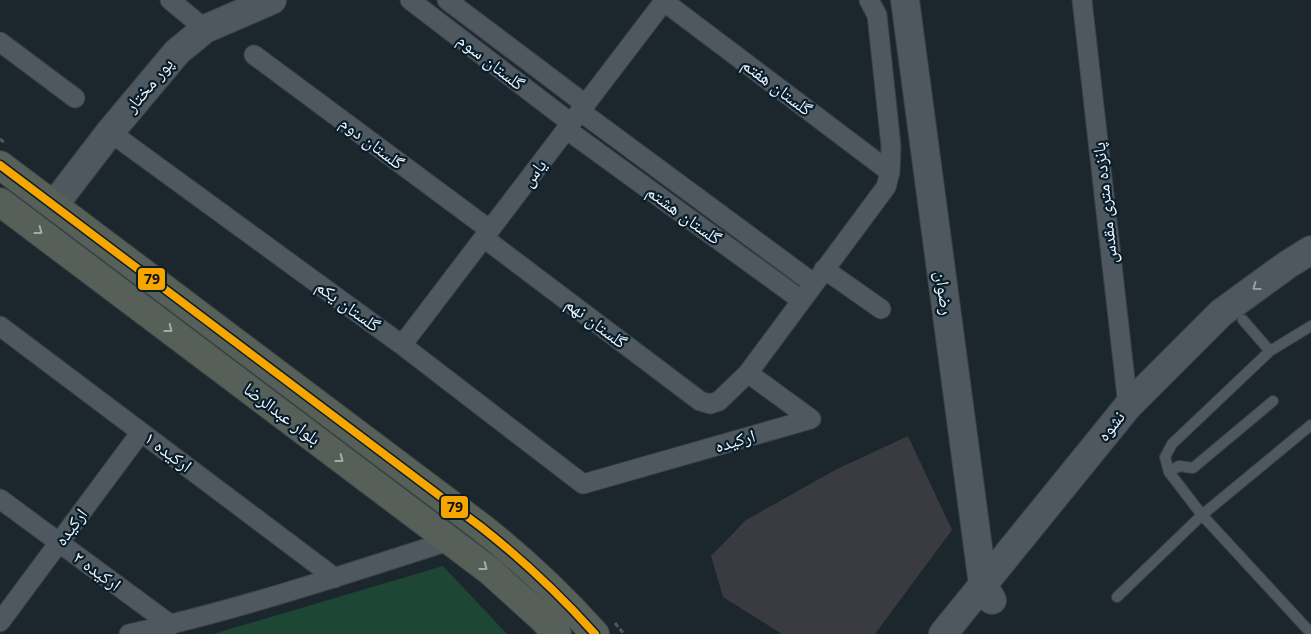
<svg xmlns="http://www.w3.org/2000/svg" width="1311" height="634" viewBox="0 0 1311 634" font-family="'Noto Sans','Noto Naskh Arabic',sans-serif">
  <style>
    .green { fill: #1e4634 }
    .building { fill: #3a3b40 }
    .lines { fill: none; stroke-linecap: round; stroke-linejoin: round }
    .lane-casing { stroke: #384147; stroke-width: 12 }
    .street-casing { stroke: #384147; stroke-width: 21 }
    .secondary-casing { stroke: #384147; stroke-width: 30 }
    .primary-casing { stroke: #384147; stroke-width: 30 }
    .path { stroke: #51585d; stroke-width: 3; stroke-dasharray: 5 2.5; stroke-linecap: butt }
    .lane { stroke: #4f585e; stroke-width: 10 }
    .street { stroke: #4f585e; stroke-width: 19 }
    .secondary { stroke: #4f585e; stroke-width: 28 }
    .primary { stroke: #566059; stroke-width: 28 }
    .bus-1-casing { stroke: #091d2b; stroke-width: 11 }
    .bus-1 { stroke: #f7a600; stroke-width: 8 }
    .oneway { stroke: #a1abac }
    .oneway2 { stroke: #969fa6 }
    .labels { text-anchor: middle; stroke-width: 4.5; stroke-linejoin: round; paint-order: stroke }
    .street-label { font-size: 18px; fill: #ecf6fe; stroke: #091d2b }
    .line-badge { stroke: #091d2b; stroke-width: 2 }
    .pale-badge-label { font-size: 14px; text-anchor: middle; font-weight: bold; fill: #111 }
  </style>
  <rect width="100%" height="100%" fill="#1b262d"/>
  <path class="green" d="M443 566 507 634H213Z"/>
  <path class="building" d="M908 436 952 530 875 634H782L723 597 711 556 746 520 837 469Z"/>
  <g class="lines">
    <defs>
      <path id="lane" d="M1243 320 1270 351
        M1169 472 1179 466 1193 468 1273 401
        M1117 597 1202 515 1311 425
        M1309 631 1202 515 1169 472 1165 457 1172 444 1270 351 1311 326"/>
      <path id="street" d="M170 0 205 29
        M410 0 571 123
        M447 0 585 104
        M662 0 890 172
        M1082 0 1128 406
        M0 42 75 98
        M254 55 490 230
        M580 111 813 283
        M566 129 801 300
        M110 132 402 345 583 484 811 419 748 373
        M484 238 700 401 710 404 719 401 748 373 886 187 890 172 891 146 877 15 869 0
        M824 269 881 309
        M0 326 335 578
        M402 345 665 0
        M0 499 171 625
        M0 622 141 432
        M129 634C237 610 344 575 449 541"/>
      <path id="secondary" d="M905 0 983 585 992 600
        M54 205 110 132 177 52 205 29 272 0
        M943 634 1128 406 1221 313 1287 265 1311 250"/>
      <path id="primary" d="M0 165 481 527C523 560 559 594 595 634
        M0 202 490 571 543 619 557 634"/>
    </defs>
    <use href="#lane" class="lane-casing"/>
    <use href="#street" class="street-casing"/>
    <use href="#secondary" class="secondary-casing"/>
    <use href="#primary" class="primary-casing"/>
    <path class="path" d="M0 139 6 144
      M615 623 624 634"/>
    <use href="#lane" class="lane"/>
    <use href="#street" class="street"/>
    <use href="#secondary" class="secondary"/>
    <use href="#primary" class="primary"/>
    <defs>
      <path id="bus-1" d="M0 165 481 527C523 560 559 594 595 634"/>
    </defs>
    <use href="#bus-1" class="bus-1-casing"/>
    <use href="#bus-1" class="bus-1"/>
  </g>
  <defs><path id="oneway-chevron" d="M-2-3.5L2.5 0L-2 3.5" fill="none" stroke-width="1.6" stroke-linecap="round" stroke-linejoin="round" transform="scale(1.25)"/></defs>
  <g class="oneway">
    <use href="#oneway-chevron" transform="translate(39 231) rotate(37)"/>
    <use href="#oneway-chevron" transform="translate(169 329) rotate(37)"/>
    <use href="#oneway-chevron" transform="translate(340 459) rotate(37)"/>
    <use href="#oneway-chevron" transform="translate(484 567) rotate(37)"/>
  </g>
  <use class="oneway2" href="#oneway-chevron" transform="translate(1256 287) rotate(144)"/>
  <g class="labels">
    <g class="street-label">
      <text transform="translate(491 62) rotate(38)" y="6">گلستان سوم</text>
      <text transform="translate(149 85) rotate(-50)" y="6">پور مختار</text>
      <text transform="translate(777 87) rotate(37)" y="6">گلستان هفتم</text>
      <text transform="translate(372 143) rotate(37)" y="6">گلستان دوم</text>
      <text transform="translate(534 173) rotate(-53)" y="6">یاس</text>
      <text transform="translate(1105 203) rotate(-96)" y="6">پانزده متری مقدس</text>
      <text transform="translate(684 215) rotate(36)" y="6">گلستان هشتم</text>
      <text transform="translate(944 293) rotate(82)" y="6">رضوان</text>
      <text transform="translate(348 306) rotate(36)" y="6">گلستان یکم</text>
      <text transform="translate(596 323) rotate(37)" y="6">گلستان نهم</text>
      <text transform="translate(282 414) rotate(37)" y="6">بلوار عبدالرضا</text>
      <text transform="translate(1111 426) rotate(-51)" y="6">نشوه</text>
      <text transform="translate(735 441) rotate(-16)" y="6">ارکیده</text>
      <text transform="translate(168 452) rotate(37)" y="6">ارکیده ۱</text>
      <text transform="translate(71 527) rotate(-53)" y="6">ارکیده</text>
      <text transform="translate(97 571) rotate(36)" y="6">ارکیده ۲</text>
    </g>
  </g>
  <g class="line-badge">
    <rect x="137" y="267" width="29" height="24" rx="5" fill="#f7a600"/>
    <rect x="440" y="495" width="29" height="24" rx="5" fill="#f7a600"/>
  </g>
  <g class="pale-badge-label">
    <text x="152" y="284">79</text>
    <text x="455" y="512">79</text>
  </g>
</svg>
